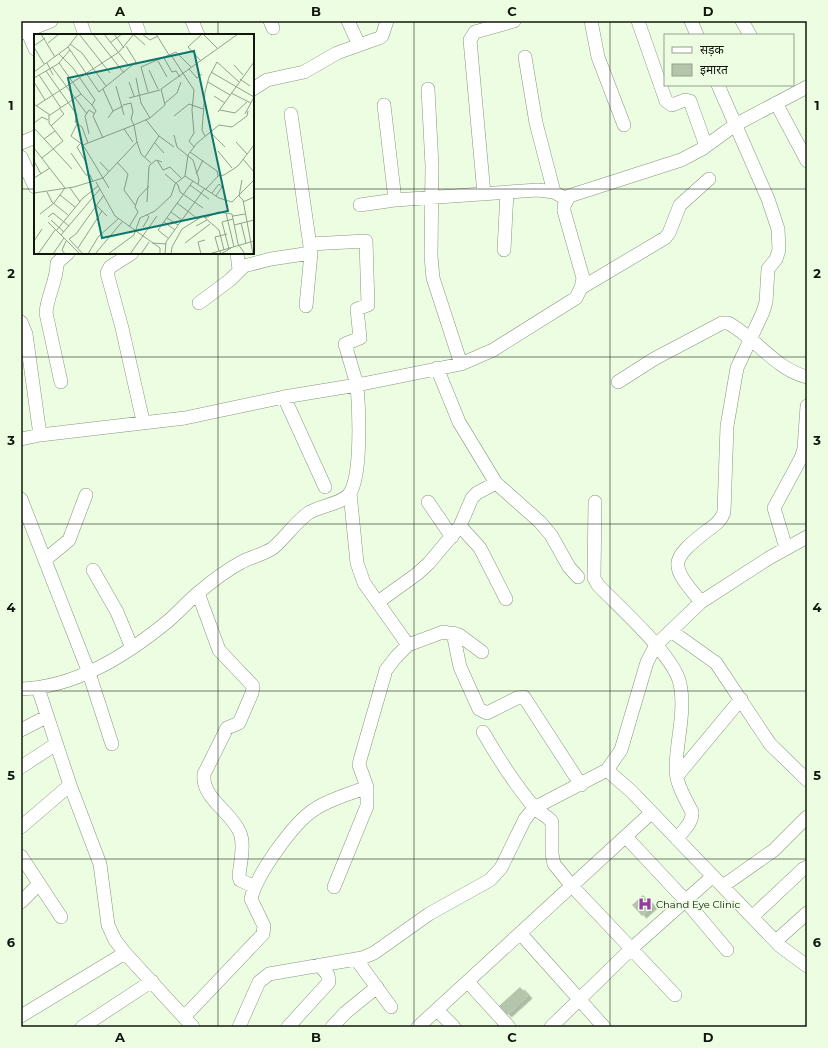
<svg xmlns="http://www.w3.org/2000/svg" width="828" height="1048" viewBox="0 0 828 1048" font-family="Montserrat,'Noto Sans Devanagari',sans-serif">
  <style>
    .building { fill: #b5c5ac; filter: url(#shadow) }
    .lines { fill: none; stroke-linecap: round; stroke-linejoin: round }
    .minor-casing { stroke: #87967e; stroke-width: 14 }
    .minor { stroke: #fff; stroke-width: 13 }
    .grid { fill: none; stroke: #10160d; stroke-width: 1; stroke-opacity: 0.55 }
    .labels { text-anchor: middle; stroke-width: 3.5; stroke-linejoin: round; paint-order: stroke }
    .poi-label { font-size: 10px; fill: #10160d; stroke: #ecfde2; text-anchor: start }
    .inset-road { fill: none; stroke: #94a18d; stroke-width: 1 }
    .view { fill: #0f766e; fill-opacity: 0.15; stroke: #0f766e; stroke-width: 2 }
    .inset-edge { fill: none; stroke: #10160d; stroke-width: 2 }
    .neatline { fill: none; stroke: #10160d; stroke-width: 1.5 }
    .grid-label { font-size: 13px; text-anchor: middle; font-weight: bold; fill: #10160d }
  </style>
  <defs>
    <filter id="shadow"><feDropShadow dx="4.5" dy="2.5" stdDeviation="0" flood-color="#0004"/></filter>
  </defs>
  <rect width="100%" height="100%" fill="#ecfde2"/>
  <path class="building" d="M643 895 653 906 642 916 632 905Z
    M520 987 528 996 507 1015 499 1006Z"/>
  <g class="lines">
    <defs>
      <path id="minor" d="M23 21 35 49
        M80 21 85 35
        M135 21 140 35
        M192 21 198 35
        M270 21 273 28
        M348 21 359 45
        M591 21 598 57 624 125
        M638 21 666 101 672 105 685 100 690 101 706 146
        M691 21 697 35
        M742 21 750 35
        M21 33 51 21
        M525 57 536 123 554 192
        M253 89 267 80 304 72 337 53 379 38 382 36 387 21
        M428 89 432 166 431 256 433 278 461 364
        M776 103 807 161
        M384 105 395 200
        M291 114 311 253 306 306
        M21 143 35 137
        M21 157 35 187
        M484 194 470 40 475 32 514 21
        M360 205 395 200 538 190 554 192 566 199
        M504 250 507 192
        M132 253 110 267 107 273 122 328 143 421
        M237 253 239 270
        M581 288 665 238 669 233 680 205 709 179
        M199 303 230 280 244 266 271 259 311 253
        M21 322 26 334 40 435
        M437 368 459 422 496 483 540 522 551 535 569 567 578 577
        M61 382 46 313C47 296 57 281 57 263L68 253
        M618 382 654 359 722 323H728C756 338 775 369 807 377
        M284 397 325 487
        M21 439 40 435 185 418 284 397 357 385 345 344 360 338 357 309 368 305 366 241 310 244
        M350 493 357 563 364 583 408 645
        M21 499 89 673 112 744
        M428 502 452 537
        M595 502 594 578 598 585C620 608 669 651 679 680 687 709 676 740 676 769 676 784 685 798 692 812 693 823 683 830 677 839
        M460 526 480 548 506 599
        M786 548 774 508 801 458 804 449 807 406
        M46 559 69 540 86 495
        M93 570 117 612 132 648
        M198 593 219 650 253 686 252 693 239 723 227 728 204 774C201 798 232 812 240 833 245 845 240 864 239 876L240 880 255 887
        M378 602 417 574 429 563 460 526 472 498 477 493 496 483
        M701 602C670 565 668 561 708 530 715 525 721 521 724 512L727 426 737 368 763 312 766 302 768 269 776 259 779 250 778 229 768 199 718 85
        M671 631 716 663 770 744 807 780
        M453 633 460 667 479 709 487 713 517 698 524 697 581 785
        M38 688 70 785 100 864 108 925 115 940 125 953 193 1027
        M21 689C76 687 125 656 167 622 178 613 187 602 198 593 211 582 225 571 240 563 250 557 263 555 273 548 285 538 294 524 307 514 319 505 342 505 350 493 362 474 359 408 357 385L461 364 493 350 576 298 581 288 583 278 564 211V206L569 196 681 160 702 149 735 125 807 87
        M21 730 46 717
        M483 732C498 758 514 783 533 806 538 813 547 815 552 822V854L554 864 571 885 675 995
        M21 767 56 744
        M607 770 632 792 780 946 807 966
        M677 776 741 699
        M21 827 70 785
        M626 837 685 900 727 950
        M21 856 61 917
        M723 886 774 850 807 817
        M334 887 367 806V787L359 765 360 760 386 670 396 657 408 645 443 632 459 635 482 652
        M21 902 39 884
        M752 917 803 869 807 867
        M520 933 604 1027
        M776 941 807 913
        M356 959 391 1007
        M468 982 509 1027
        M437 1010 454 1027
        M21 1016 125 953
        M185 1016 263 934 264 926 251 899C256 875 294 822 315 809 330 799 350 794 367 787
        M82 1027 152 981
        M239 1027 259 982 269 974 362 958 374 953 429 914 490 880 501 868 525 819 534 808 607 770 621 750 647 662 656 645 701 602 769 558 807 537
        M288 1027 329 982 328 975 319 965
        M332 1027 345 1013 377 987
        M418 1027 651 813
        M551 1027 631 949 713 876"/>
    </defs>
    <use href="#minor" class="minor-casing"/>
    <use href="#minor" class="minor"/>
  </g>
  <path class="grid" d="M218 21V35M414 21V1027M610 21V1027M21 189H35M253 189H807M218 253V1027M21 357H807M21 524H807M21 691H807M21 859H807"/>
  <defs>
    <symbol id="hospital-bare" viewBox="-9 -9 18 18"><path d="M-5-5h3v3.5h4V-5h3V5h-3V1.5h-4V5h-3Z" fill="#963aa4" stroke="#ecfde2" stroke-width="2.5" paint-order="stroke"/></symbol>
  </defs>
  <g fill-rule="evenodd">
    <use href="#hospital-bare" x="635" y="894" width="20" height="20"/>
  </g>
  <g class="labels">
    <g class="poi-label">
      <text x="656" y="908">Chand Eye Clinic</text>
    </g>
  </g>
  <g transform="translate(34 34)">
    <rect width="220" height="220" fill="#ecfde2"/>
    <path class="inset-road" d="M7 0 21 23M45 0 76 39M59 0 90 39M70 0 95 32M80 0 90 14M99 0 111 11M108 0 116 6 124 2M122 0 135 21M169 0 184 15M77 8 88 0M14 9 25 0M36 10 48 19 72 52M0 12 11 4M0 13 10 30M34 13 65 58 102 28 92 12M25 20 39 34 61 66 58 71 62 77 59 82 69 104M137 21 160 56 158 76 160 99 155 107 160 113M130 24 138 38 142 37 146 43M124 27 133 43M167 27 154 13 168 0M13 29 19 41M25 29 47 60 59 72M200 31 209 41M18 33 53 80M155 35 163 44 168 40M115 36 124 55M12 37 43 81 41 88 48 93 54 109M0 38 34 13 44 0M177 38 220 63M5 41 27 74M0 44 24 30 36 16M102 44 107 69 116 84M206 45 216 52M0 48 11 66M95 48 100 62M174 48 196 61M82 52 90 81M69 55 79 77M114 58 107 33 142 18 157 33M197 59 217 69M180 62 191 69M95 64 126 56M131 69 143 59 147 48M0 70 16 81 47 60M2 72 85 18 100 0M186 76 201 79 213 68M184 78 220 28M211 80 220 63M140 82 155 70 169 75M74 84 79 77 89 72M112 86 125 102 140 113M0 89 8 83 14 86M43 90 37 102 49 111 75 154M17 92 30 80 26 75M0 94 38 135M90 95 99 108M176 98 191 113M55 100 51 82 55 76 61 80M140 101 143 113 159 126 165 146 164 150M171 102 168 96 171 58 175 43 183 28 205 48M10 105 21 97M103 108 107 120 117 129M202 108 213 120M47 109 43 113 53 130M121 109 130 119M49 111 100 91 97 85 99 78 97 69 89 71M0 114 31 154M184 117 198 134M156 118 183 137 184 142M37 119 52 141H56L59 148M111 123 125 102M8 124 29 107 15 89V81M209 125 220 138M123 126 129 136 136 133 148 145M0 127 7 140M66 128 75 138M83 128 94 140 90 156 101 171M131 140 144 151 146 158 169 174M162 140 169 126M151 142 185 164 198 168 220 146M0 144 16 134M62 148 81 182 126 214V220M156 151 175 165M36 154 46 168M172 155 184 142 190 141 204 132 220 111M13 158 18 168 34 181M0 159 40 153 69 144 103 108 100 91 116 84 131 71 127 55 204 0M178 159 185 150 188 153 182 162M26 161 41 173M205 162 209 166 219 220M205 162 208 146M113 168 115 132 122 126 128 128M209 168 220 163M143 169 164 185M62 171 73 182M137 178 148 186M192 179 200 213M6 180 20 169 31 154M199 182 211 180M14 183 19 179 35 192M133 184 144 191M171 184 184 178 198 180 204 210 211 220M17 186 30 198M14 188 46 220M130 188 141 196M207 189 212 209M200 191 220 186M162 192 173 186M95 193 104 178 101 173 104 164 115 152M109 193 115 183 113 181M22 197 49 164 64 152M27 201 66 155M35 205 42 200 70 161M35 205 49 220M135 205 124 196 159 147M0 207 8 195M118 209 132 210M151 209 176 190M44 214 68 177M195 215 188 188 199 185M185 217 181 203 193 200M186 217 187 220 197 214M4 220 21 196M19 220 30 204M31 220 28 216 32 207M54 220 64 203 84 185M61 220 88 188M74 220 100 201 106 184 121 177 137 162 141 150 151 142 154 121 163 109 185 91 198 93 213 82 214 77M96 220 123 182M107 220 115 208M131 220 132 208 171 154M137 220 138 213 148 195 169 182 185 196 190 216M167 220 164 208 171 206M175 220 220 207"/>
    <path class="view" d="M160 17 194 177 68 204 34 44Z"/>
    <rect width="220" height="220" class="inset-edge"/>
  </g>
  <rect width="828" height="1048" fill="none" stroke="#ecfde2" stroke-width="44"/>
  <rect x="664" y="34" width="130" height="52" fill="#ecfde2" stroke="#94a18d"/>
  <rect x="672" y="47" width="20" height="6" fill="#ffffff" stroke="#94a18d"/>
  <text x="700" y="54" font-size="12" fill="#10160d">सड़क</text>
  <rect x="672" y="64" width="20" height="12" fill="#b5c5ac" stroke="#94a18d"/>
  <text x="700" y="74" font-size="12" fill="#10160d">इमारत</text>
  <rect x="22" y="22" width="784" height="1004" class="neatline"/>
  <g class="grid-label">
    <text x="120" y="16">A</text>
    <text x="316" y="16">B</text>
    <text x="512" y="16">C</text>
    <text x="708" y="16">D</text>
    <text x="11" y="110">1</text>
    <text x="817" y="110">1</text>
    <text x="11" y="278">2</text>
    <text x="817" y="278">2</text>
    <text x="11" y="445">3</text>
    <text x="817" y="445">3</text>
    <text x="11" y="612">4</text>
    <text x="817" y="612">4</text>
    <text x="11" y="780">5</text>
    <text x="817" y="780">5</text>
    <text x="11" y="947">6</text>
    <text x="817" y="947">6</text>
    <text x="120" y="1042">A</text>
    <text x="316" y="1042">B</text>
    <text x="512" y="1042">C</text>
    <text x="708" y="1042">D</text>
  </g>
</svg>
